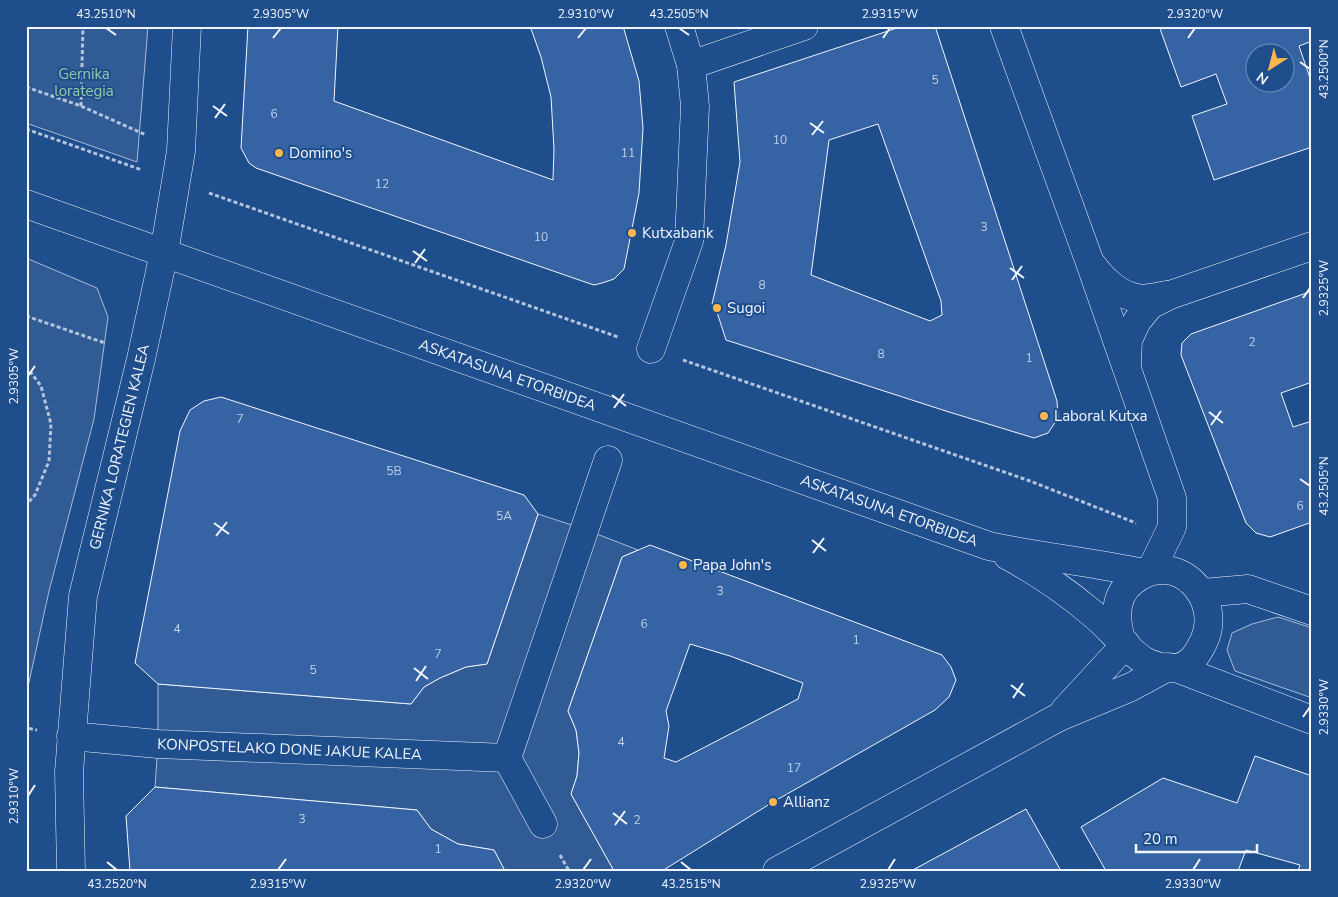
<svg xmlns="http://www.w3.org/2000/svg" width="1338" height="897" viewBox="0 0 1338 897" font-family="'Nunito Sans',sans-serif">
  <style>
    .built { fill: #305b95; stroke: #a8bbd7 }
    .building { fill: #3563a3; stroke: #f2f6ff; fill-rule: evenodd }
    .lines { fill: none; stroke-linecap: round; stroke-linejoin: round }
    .pedestrian-casing { stroke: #f2f6ff; stroke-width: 29 }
    .minor-casing { stroke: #f2f6ff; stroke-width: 29 }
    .secondary-casing { stroke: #f2f6ff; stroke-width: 29 }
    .path { stroke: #b3c4dc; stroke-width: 3; stroke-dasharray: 4 2.5; stroke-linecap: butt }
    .pedestrian { stroke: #1f4e8c; stroke-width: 28 }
    .minor { stroke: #1f4e8c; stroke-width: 28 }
    .secondary { stroke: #1f4e8c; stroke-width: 28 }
    .ticks { fill: none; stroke: #f2f6ff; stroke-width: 2 }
    .poi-dot { fill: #ffb74d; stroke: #1f4e8c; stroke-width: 2 }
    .labels { text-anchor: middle; stroke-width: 4; stroke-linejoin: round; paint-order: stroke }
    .number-label { font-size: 12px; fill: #c3d1e8 }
    .park-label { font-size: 15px; fill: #97c8a6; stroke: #1f4e8c }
    .poi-label { font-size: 15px; fill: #f2f6ff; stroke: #1f4e8c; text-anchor: start }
    .street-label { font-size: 15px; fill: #f2f6ff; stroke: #1f4e8c }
    .neatline { fill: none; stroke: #f2f6ff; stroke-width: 2 }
    .ticks-label { font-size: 12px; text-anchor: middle; fill: #f2f6ff }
  </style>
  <rect width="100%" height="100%" fill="#1f4e8c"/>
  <path class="built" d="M26 26H148L137 162 26 123Z
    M26 258 97 288 108 317 94 419 49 591 26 696Z
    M538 514 584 529 638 550 622 557 568 711 576 730 579 753 577 776 571 794 614 871H505L494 850 458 844 431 829 417 810 155 787 158 744V684L411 704 424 687 440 678 466 667 487 664Z
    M1278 617 1312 628V698L1235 671 1227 650 1232 633 1252 624Z"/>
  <path class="building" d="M248 26H338L334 101 553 180 554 149 551 97 541 57 530 26H623L639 81 643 128 639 193 624 269 614 279 602 283 594 285 585 282 256 168 249 163 241 148Z
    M903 26H935L1057 401 1058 418 1048 433 1034 438 949 412 726 340 716 309 712 304 726 245 740 162 734 82ZM878 124 941 301 942 315 930 321 811 275 829 140Z
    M1159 26H1312V41L1299 46 1310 78H1312V147L1214 180 1192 116 1227 104 1216 74 1181 87ZM1256 52H1286V82H1256Z
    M1312 291V382L1281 393 1293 427 1312 421V522L1270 537 1256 533 1246 523 1181 355 1182 343 1191 334Z
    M221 397 524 495 538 514 487 664 466 667 440 678 424 687 411 704 158 684 135 663 180 431 190 410 204 401Z
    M650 545 942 655 951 667 956 680 949 697 935 710 773 802 662 871H614L571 794 577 776 579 753 576 730 568 711 622 557ZM690 644 730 656 803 683 798 699 676 762 664 758 669 726 666 711Z
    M1255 756 1312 776V871H1298L1300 865 1246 850 1238 871H1106L1081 827 1163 778 1237 803Z
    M155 787 417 810 431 829 458 844 494 850 505 871H130L126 816Z
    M1026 809 1061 871H911Z"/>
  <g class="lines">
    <defs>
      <g id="pedestrian">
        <path d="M691 65 804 26"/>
        <path d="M651 349 689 241 695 106 691 65 679 26"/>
        <path id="s1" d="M71 736 158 744 507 758"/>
        <path d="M543 824 507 758 608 460"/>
      </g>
      <g id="minor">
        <path d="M1004 26 1089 260 1172 498V527L1151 570"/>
        <path id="s2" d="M26 204 989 546C1041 557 1092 562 1143 573"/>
        <path d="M1093 266C1103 280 1119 295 1137 298 1146 300 1159 296 1168 295"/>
        <path d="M1127 364 1128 340 1137 321 1150 305 1170 295 1312 246"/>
        <path d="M1008 556C1038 572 1067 592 1093 614 1110 628 1125 648 1143 660 1151 665 1167 670 1176 668 1190 666 1197 655 1203 643 1225 599 1177 547 1133 581 1114 595 1115 618 1121 639"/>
        <path d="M1202 593 1248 589 1312 611"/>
        <path d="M1176 668 1312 720"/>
        <path d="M1065 710 1126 644"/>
        <path d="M777 871 1059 717 1131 687 1168 667"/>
      </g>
      <g id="secondary">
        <path id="s3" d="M71 871 69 772 83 596 141 359 164 253 181 151 187 26"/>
      </g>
    </defs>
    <use href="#pedestrian" class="pedestrian-casing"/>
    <use href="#minor" class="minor-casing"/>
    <use href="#secondary" class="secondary-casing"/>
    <path class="path" d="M26 87 81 106 146 135
      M81 106 83 26
      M26 129 142 170
      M209 193 618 337
      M26 316 105 343
      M683 360 1030 481 1136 523
      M26 366 41 386 51 424 49 461 35 495 26 505
      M26 717 27 728 37 730
      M560 855 569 871"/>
    <use href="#pedestrian" class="pedestrian"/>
    <use href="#minor" class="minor"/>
    <use href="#secondary" class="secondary"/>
  </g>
  <path class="ticks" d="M106 28 116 35M679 28 689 35M273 38 281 28M578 38 586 28M883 38 890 28M1188 38 1195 28M1300 62 1310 69M213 106 227 116M215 118 225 104M810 123 824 133M812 135 823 121M413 251 427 261M415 263 425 249M1010 268 1024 278M1012 280 1022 266M1303 298 1310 288M28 376 35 366M612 395 626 406M614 408 624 394M1209 412 1223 423M1211 425 1221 411M1300 479 1310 486M214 523 229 534M216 536 227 522M812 540 826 551M813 553 824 538M414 668 428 679M416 681 426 666M1011 685 1025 696M1013 698 1023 683M1303 717 1310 707M28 796 35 785M613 813 627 824M615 825 625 811M107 862 117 870M681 862 691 870M278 870 286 859M583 870 591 859M888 870 895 859M1193 870 1200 859"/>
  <g class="poi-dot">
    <circle cx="279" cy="153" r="5"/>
    <circle cx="632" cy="233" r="5"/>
    <circle cx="717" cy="308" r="5"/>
    <circle cx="1044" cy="416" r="5"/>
    <circle cx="683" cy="565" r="5"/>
    <circle cx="773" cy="802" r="5"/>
  </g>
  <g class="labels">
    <g class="number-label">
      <text x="935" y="84">5</text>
      <text x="274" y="118">6</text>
      <text x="780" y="144">10</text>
      <text x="628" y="157">11</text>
      <text x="382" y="188">12</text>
      <text x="984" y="231">3</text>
      <text x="541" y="241">10</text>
      <text x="762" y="289">8</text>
      <text x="1252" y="346">2</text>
      <text x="881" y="358">8</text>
      <text x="1029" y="362">1</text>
      <text x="240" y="423">7</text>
      <text x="394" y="475">5B</text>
      <text x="1300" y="510">6</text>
      <text x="504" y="520">5A</text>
      <text x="720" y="595">3</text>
      <text x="644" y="628">6</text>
      <text x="177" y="633">4</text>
      <text x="856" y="644">1</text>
      <text x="438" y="658">7</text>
      <text x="313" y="674">5</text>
      <text x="621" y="746">4</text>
      <text x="794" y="772">17</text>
      <text x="302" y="823">3</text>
      <text x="637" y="824">2</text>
      <text x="438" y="853">1</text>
    </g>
    <g class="park-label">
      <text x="84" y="79">Gernika<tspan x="84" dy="17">lorategia</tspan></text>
    </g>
    <g class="poi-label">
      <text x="289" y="158">Domino's</text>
      <text x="642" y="238">Kutxabank</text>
      <text x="727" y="313">Sugoi</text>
      <text x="1054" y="421">Laboral Kutxa</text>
      <text x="693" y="570">Papa John's</text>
      <text x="783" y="807">Allianz</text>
    </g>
    <g class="street-label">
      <text dy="5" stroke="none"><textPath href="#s2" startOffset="511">ASKATASUNA ETORBIDEA</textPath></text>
      <text dy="5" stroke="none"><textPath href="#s3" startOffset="429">GERNIKA LORATEGIEN KALEA</textPath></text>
      <text dy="5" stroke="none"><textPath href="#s2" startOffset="916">ASKATASUNA ETORBIDEA</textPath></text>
      <text dy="5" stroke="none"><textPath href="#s1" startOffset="219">KONPOSTELAKO DONE JAKUE KALEA</textPath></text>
    </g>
  </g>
  <rect width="1338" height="897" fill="none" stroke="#1f4e8c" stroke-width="55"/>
  <g transform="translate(1270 68) rotate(216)"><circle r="24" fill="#1f4e8c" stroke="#7391ba"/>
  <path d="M0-4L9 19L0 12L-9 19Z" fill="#ffb74d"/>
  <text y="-8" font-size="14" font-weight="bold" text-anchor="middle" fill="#f2f6ff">N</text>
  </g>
  <path d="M1136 844v8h121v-8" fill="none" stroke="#f2f6ff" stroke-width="2.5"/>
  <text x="1143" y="844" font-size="15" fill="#f2f6ff" stroke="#1f4e8c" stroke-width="4" paint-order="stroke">20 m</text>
  <rect x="28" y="28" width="1282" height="842" class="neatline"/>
  <g class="ticks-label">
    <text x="106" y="18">43.2510°N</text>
    <text x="281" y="18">2.9305°W</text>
    <text x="586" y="18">2.9310°W</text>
    <text x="679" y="18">43.2505°N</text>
    <text x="890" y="18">2.9315°W</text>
    <text x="1195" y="18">2.9320°W</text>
    <text transform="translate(1324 69) rotate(-90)" y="4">43.2500°N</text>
    <text transform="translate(1324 288) rotate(-90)" y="4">2.9325°W</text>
    <text transform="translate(14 376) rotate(-90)" y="4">2.9305°W</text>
    <text transform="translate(1324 486) rotate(-90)" y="4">43.2505°N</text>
    <text transform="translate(1324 707) rotate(-90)" y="4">2.9330°W</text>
    <text transform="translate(14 796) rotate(-90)" y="4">2.9310°W</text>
    <text x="117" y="888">43.2520°N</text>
    <text x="278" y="888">2.9315°W</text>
    <text x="583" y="888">2.9320°W</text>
    <text x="691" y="888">43.2515°N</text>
    <text x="888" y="888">2.9325°W</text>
    <text x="1193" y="888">2.9330°W</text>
  </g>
</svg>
